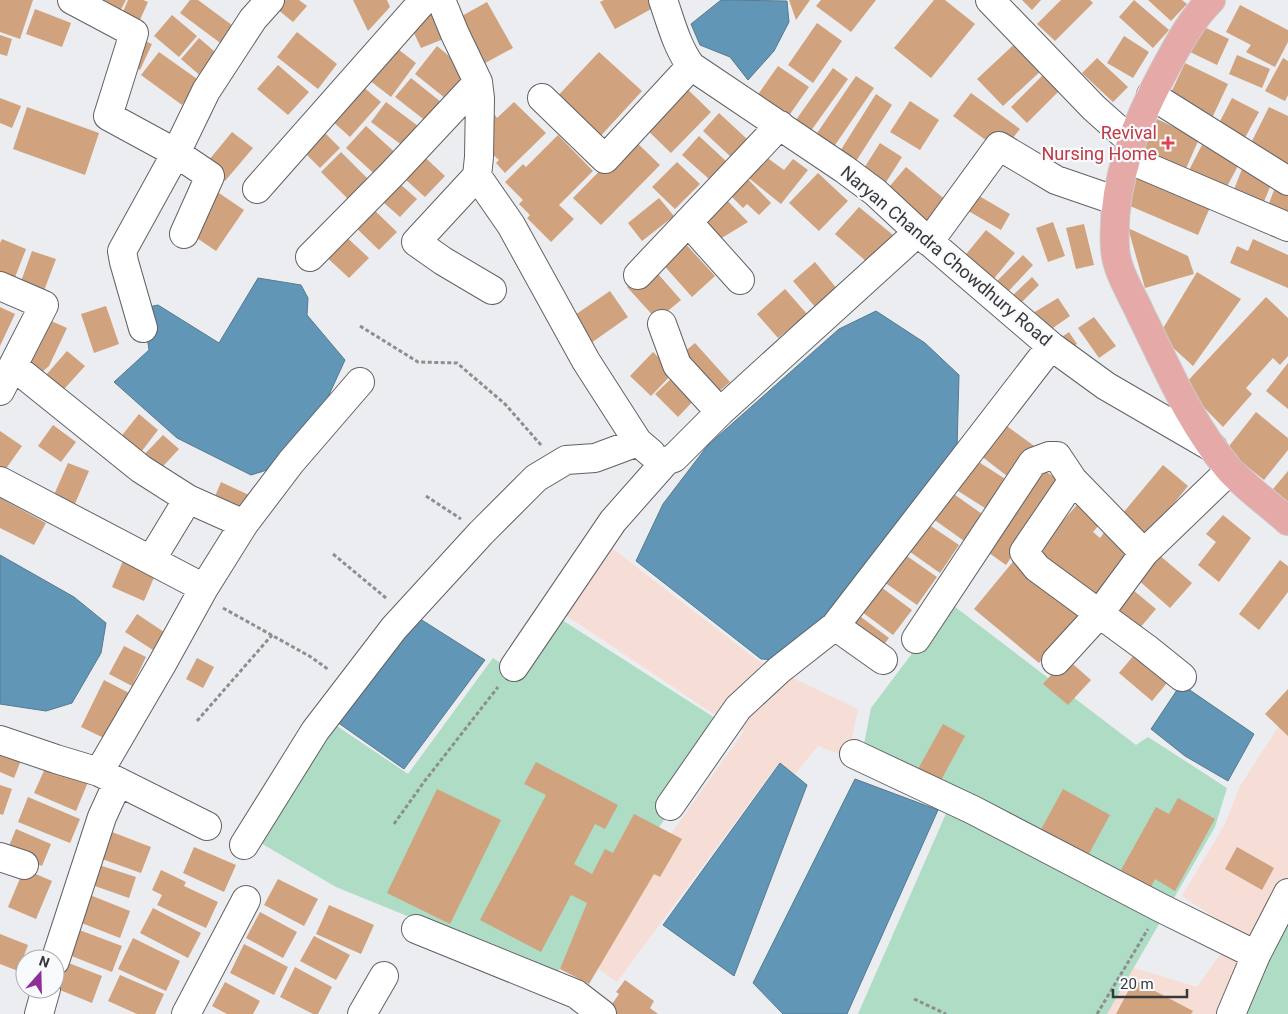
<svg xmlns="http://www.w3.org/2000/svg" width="1288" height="1014" viewBox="0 0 1288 1014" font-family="Roboto,sans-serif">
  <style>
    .industrial { fill: #f6ddd5 }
    .green { fill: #aedcc5 }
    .water { fill: #6296b7; stroke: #557a91 }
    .building { fill: #d0a27d }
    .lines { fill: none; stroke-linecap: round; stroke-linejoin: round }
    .minor-casing { stroke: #626266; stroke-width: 30 }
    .major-casing { stroke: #cbcbcc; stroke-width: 30 }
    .path { stroke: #8d8e90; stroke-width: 3; stroke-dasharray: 4 2.5; stroke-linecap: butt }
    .minor { stroke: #fff; stroke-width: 28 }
    .major { stroke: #e5a9a7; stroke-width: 28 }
    .health-dot { fill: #e0444e; stroke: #f9fafe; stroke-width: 2 }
    .labels { text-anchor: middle; stroke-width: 4.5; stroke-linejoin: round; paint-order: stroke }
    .health-label { font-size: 18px; fill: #be3a42; stroke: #f9fafe; text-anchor: end }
    .street-label { font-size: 18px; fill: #373839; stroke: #f9fafe }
  </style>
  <rect width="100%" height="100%" fill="#ecedf0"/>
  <path class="industrial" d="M608 545 761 663 858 709 848 757 818 746 795 774 779 763 617 982 583 958 744 731 730 725 564 614Z
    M1288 712V876L1224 1001 1250 1014H1107L1131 967 1197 987 1236 932 1182 896 1225 824 1240 786Z"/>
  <path class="green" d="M950 603 1136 745 1148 737 1227 788 1215 827 1107 1014H858L955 793 863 749 871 708Z
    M559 618 729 727 555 976 336 887 259 842 331 722 408 774 493 658 519 675Z
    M1288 914V1014H1247L1242 1010Z"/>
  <path class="water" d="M721 0 787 1 789 22 774 51 748 80 730 57 700 45 691 24Z
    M258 278 301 285 308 298 307 315 345 360 322 410 280 466 251 475 177 438 114 382 149 350 143 308 158 305 219 343Z
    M876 311 925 343 959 375 957 449 797 661 761 659 636 561 663 504 708 445 839 329Z
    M0 555 74 597 106 623 101 653 72 703 46 711 0 704Z
    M417 617 485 660 404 769 337 722Z
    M1181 684 1254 734 1228 781 1185 756 1151 729Z
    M780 763 807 785 734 976 663 925Z
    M855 779 938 810 847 1014H783L753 983Z"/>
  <path class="building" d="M0 0H33L20 39 0 32Z
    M99 0H126L118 15Z
    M128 0H143L148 2 139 22 122 14Z
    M190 0H198L240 31 227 48 180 13Z
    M277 0H299L307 6 293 22 272 5Z
    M353 0H387L390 7 368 31Z
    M604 0H649L653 8 615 29 600 2Z
    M789 0H810L796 20Z
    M821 0H876L851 32 816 6Z
    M934 0H945L975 24 931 78 894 48Z
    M1022 0H1041L1032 10Z
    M1061 0H1090L1093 3 1055 41 1037 24Z
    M1134 0 1169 30 1153 48 1119 17Z
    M1148 0H1182L1187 4 1171 21Z
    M487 2 513 48 476 68 451 22Z
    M1240 5 1288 30V42L1275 67 1246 52 1251 45 1226 32Z
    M35 9 71 23 62 47 26 34Z
    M435 9 446 38 421 48 413 31Z
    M172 15 197 36 179 57 154 36Z
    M817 23 842 41 813 83 788 65Z
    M1202 26 1229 39 1217 65 1190 52Z
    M297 32 337 64 318 89 277 57Z
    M0 35 12 39 7 56 0 54Z
    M1124 36 1149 52 1133 78 1107 63Z
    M138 38 152 44 140 70 127 64Z
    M199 38 222 58 203 78 181 59Z
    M1020 39 1045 67 1003 106 977 79Z
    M390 43 416 63 391 97 364 76Z
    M437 46 472 75 450 102 415 74Z
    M159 52 200 81 182 105 141 75Z
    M599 52 642 91 596 141 553 101Z
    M1237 55 1270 69 1262 88 1229 74Z
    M1097 58 1128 87 1113 102 1082 73Z
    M1283 58 1288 61V95L1285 101 1265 91Z
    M1185 63 1228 84 1212 118 1169 97Z
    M278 65 309 92 288 115 257 89Z
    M778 66 809 87 783 124 752 103Z
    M833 68 848 79 808 135 793 124Z
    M1048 70 1064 86 1027 123 1011 107Z
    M856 76 874 88 831 151 813 139Z
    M411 78 446 106 431 125 395 97Z
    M681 83 711 112 671 153 641 124Z
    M361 85 381 102 350 137 330 119Z
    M971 93 1020 129 1008 144 995 147 953 116Z
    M876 94 892 105 853 166 837 156Z
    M0 98 21 106 12 128 0 123Z
    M1232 98 1259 112 1241 145 1215 131Z
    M910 101 939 120 920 150 890 132Z
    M386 102 418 126 403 146 371 122Z
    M514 102 546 133 505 173 496 163 499 160 490 152 494 148 487 141 494 133 485 124 495 115 497 118Z
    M27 107 99 133 85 175 13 149Z
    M1269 107 1288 116V168L1248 149Z
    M719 113 747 139 731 157 703 131Z
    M1157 119 1199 139 1184 173 1142 154Z
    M366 126 400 157 380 179 346 148Z
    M322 130 340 148 320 168 302 150Z
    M232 132 253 148 225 181 204 166Z
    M558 135 593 171 559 205 574 219 551 242 527 218 530 215 519 204 523 200 505 182 523 164 526 167Z
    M699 136 726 161 709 179 682 155Z
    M632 138 660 165 601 225 573 198Z
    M880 143 902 157 883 187 861 173Z
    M1202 145 1239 164 1224 192 1187 174Z
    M416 149 445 176 425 197 396 171Z
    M341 152 375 186 355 206 321 172Z
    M762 154 784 170 793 159 808 170 781 204 745 175Z
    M677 162 700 184 675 209 652 187Z
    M906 167 947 201 925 227 884 193Z
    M1242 169 1272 182 1261 209 1231 197Z
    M1137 171 1212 203 1198 235 1123 203Z
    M741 172 771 203 759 215 747 204 743 208 724 189Z
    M818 173 848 201 819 231 789 203Z
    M392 177 417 199 400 217 375 195Z
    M1274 190 1288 196V223L1265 214Z
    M216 191 244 210 216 251 188 232Z
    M974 193 1010 214 1001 230 965 209Z
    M721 194 748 222 712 244 691 221Z
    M659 198 674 216 642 241 628 223Z
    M367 203 397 232 379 250 349 221Z
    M859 207 893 235 868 263 835 234Z
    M1053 222 1065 256 1048 262 1036 228Z
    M1084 224 1094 265 1076 269 1066 228Z
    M1128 228 1188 256 1194 274 1145 288Z
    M986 230 1015 253 992 281 963 258Z
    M341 232 369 258 349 278 321 252Z
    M2 239 26 249 12 285 0 280V243Z
    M1253 239 1288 255V288L1230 263 1237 246 1248 251Z
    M682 240 715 276 692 297 659 260Z
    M32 251 56 259 42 296 19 287Z
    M1023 255 1033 265 1006 294 995 283Z
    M815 262 838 290 816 308 793 281Z
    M651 266 681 300 657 320 627 287Z
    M1197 272 1241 299 1193 366 1159 335Z
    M1032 277 1039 285 1018 306 1010 298Z
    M785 289 807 314 778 338 757 314Z
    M610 291 628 317 591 343 572 317Z
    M1266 297 1288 318V356L1280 365 1273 358 1246 388 1252 394 1223 427 1183 386Z
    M1058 298 1070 316 1043 335 1028 316Z
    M106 306 119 344 94 353 81 314Z
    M0 307 15 314 0 346Z
    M40 316 67 328 49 366 41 373 20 358Z
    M1094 317 1116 346 1099 358 1078 328Z
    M1069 332 1077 344 1062 353 1053 343Z
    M695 343 730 382 712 397 677 358Z
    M67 351 85 366 56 398 39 383Z
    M653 352 674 372 651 396 630 376Z
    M1288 363V409L1266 391Z
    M675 375 697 397 678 417 655 394Z
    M1256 412 1288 438V450L1264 480 1226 450Z
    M139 414 158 430 135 460 115 444Z
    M1000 421 1037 448 1007 476 980 455Z
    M53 425 76 442 61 462 38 446Z
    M0 431 22 446 5 470 0 466Z
    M163 435 179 449 154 476 138 461Z
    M974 459 1007 480 988 510 955 489Z
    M68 463 89 471 74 506 53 497Z
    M1163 465 1188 486 1144 540 1118 519Z
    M1037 466 1062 482 1006 565 982 548Z
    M1288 471V502L1273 489Z
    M221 482 249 495 238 518 211 506Z
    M948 490 985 516 967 543 929 516Z
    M0 498 46 523 34 545 0 528Z
    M1082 499 1105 518 1093 532 1100 538 1106 530 1133 553 1091 603 1033 555Z
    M1223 515 1251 538 1219 582 1198 565 1216 542 1206 534Z
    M925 522 959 545 940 573 906 549Z
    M904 554 937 577 917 605 884 582Z
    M1158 554 1192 583 1170 608 1137 579Z
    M1016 558 1081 612 1039 663 974 609Z
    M1280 560 1288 566V592L1259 630 1239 614Z
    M123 561 155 575 144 601 112 587Z
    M877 584 912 610 893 635 858 609Z
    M1127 585 1156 609 1139 629 1110 605Z
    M853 611 889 638 877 653 842 626Z
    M137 614 164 632 153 650 125 632Z
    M124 646 146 657 132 686 109 674Z
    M1134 655 1167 683 1152 701 1119 673Z
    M197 658 214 667 203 688 186 679Z
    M1066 658 1091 680 1068 705 1043 684Z
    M104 680 131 694 108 740 81 727Z
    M1288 689V736L1265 714Z
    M943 724 965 736 940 782 918 769Z
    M0 750 22 758 14 778 0 772Z
    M536 762 618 805 605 829 595 824 574 864 592 874 605 849 613 853 634 814 682 839 660 877 654 874 589 984 560 969 587 903 571 895 541 952 480 920 546 795 524 784Z
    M47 764 88 782 76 811 34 793Z
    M0 785 12 789 3 815 0 814Z
    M437 789 501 820 450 924 387 893Z
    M1063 789 1110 815 1085 861 1038 835Z
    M28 797 80 819 70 843 18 822Z
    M1178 798 1215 819 1175 891 1155 879 1151 887 1121 870 1156 807 1169 814Z
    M16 829 51 844 42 866 7 851Z
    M112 832 151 847 141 873 102 859Z
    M194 847 236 865 224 892 183 873Z
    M1237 847 1274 868 1262 890 1225 869Z
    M99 865 136 877 129 898 92 885Z
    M24 869 52 881 36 919 8 907Z
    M161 870 186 882 184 886 218 902 206 928 157 905 162 895 152 890Z
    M278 879 318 899 304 926 264 905Z
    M85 893 130 911 120 938 74 920Z
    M329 905 374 925 361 954 316 934Z
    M153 908 201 933 188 958 140 933Z
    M260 912 297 932 283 958 246 938Z
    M74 928 122 946 112 972 64 953Z
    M0 934 28 945 18 971 0 964Z
    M314 936 350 955 336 980 300 961Z
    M133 938 180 961 166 991 118 969Z
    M244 944 288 967 274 995 230 973Z
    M61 960 102 976 92 1003 55 988V975Z
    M295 967 332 987 318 1014H313L280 997Z
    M120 975 164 994 155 1014H137L108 1001Z
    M625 980 654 1001 650 1008 658 1014H605L619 994 616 992Z
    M1134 980 1193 1011 1191 1014H1116Z
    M225 982 260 1001 253 1014H227L212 1006Z"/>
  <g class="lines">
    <defs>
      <path id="minor" d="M72 0 134 33 108 116 176 153 210 176 184 234
        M441 0 455 34 478 82 480 98 479 157 477 176 416 242 443 261 492 290
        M663 0C671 23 677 47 691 66L844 169 875 192 918 232 1051 346 1106 386 1213 448
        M990 0 1094 108 1131 141
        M1151 95 1288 181
        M542 98 605 159 691 66
        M1126 158 1288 227
        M477 176 511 225 586 361 638 442 651 453
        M257 189 424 0
        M688 222 740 280
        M929 242 999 146 1056 180 1117 201
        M310 257 392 174 478 82
        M638 275 780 125
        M0 286 44 305 0 391
        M662 324 677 365 720 412
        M143 328 124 262 122 251 176 153 206 91 253 19 270 0
        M13 366 141 469 188 499
        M1073 480 1024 552 1037 568 1146 648 1182 677
        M0 481 204 588
        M151 560 188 499 244 524
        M835 626 883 660
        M916 639 1033 462 1049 456H1057L1073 480 1144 553
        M1056 661 1099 614 1144 553 1230 470
        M514 667 613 521 666 461 674 458 720 412 918 232
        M0 740 56 759 99 772 207 826
        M854 754 973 810 1161 908 1256 955
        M99 772 162 664 204 588 244 524 291 462 360 382
        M670 806 738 708 779 670 835 626 1051 346
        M244 845 315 731 394 628 481 533 536 478 566 460 595 458 638 442
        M0 857 24 865
        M416 929 576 994 602 1014
        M55 961 102 817 118 782
        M39 1014 46 989
        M186 1014 246 900
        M362 1014 384 976
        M1231 1014 1256 955 1288 893"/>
      <path id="major" d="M1211 0C1191 20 1180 41 1167 65 1136 122 1111 182 1115 248 1116 271 1132 294 1141 315 1167 367 1190 424 1229 469 1244 486 1270 505 1288 521"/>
    </defs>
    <use href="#minor" class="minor-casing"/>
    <use href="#major" class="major-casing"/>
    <path class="path" d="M360 326 418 362 457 363 505 404 541 445
      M426 496 461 519
      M333 554 386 598
      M223 608 311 657 329 670
      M197 721 272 635
      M394 824 424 782 498 687
      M914 999 946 1014
      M1097 1014 1148 929"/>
    <use href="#minor" class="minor"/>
    <use href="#major" class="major"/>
  </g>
  <path class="health-dot" d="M1165.5 135.5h5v5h5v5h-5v5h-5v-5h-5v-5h5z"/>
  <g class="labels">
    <g class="health-label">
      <text x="1157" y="139">Revival<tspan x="1157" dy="21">Nursing Home</tspan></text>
    </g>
    <g class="street-label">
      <text transform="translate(946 256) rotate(40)" y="6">Naryan Chandra Chowdhury Road</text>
    </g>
  </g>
  <g transform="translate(40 974) rotate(20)"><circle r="24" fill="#f9fafe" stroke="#abacaf"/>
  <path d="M0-4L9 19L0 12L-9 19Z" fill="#8e2e97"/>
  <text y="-8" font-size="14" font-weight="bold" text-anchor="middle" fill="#373839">N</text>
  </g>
  <path d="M1113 989v8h74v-8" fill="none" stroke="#373839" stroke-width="2.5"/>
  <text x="1120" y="989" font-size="15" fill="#373839" stroke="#f9fafe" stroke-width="4" paint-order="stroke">20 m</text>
</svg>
